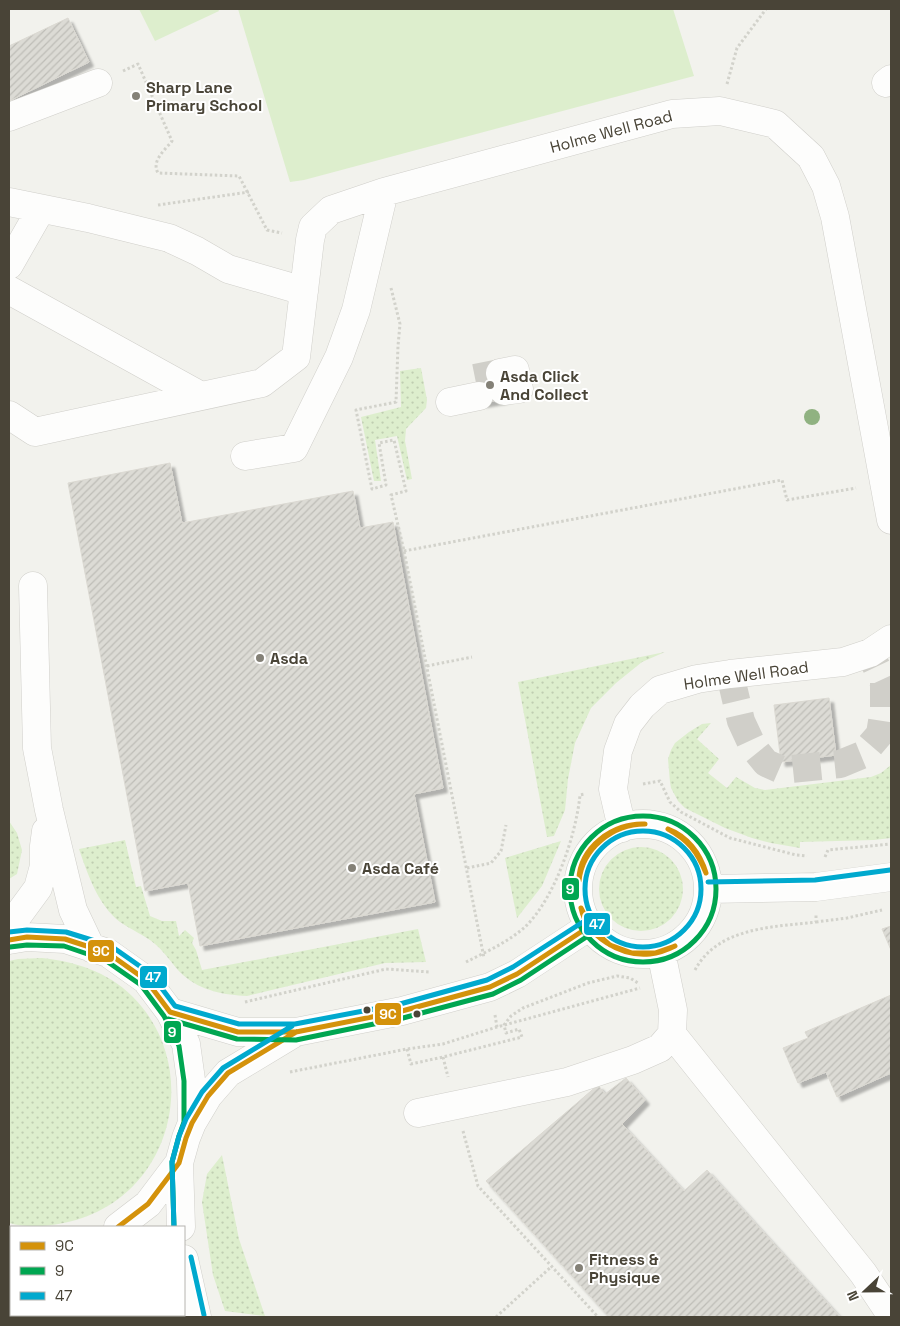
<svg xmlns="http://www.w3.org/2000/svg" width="900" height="1326" viewBox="0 0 900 1326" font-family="'Space Grotesk',sans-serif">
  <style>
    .grass { fill: url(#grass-dots) }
    .park { fill: #ddeecd }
    .building { fill: url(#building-hatch); stroke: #dbd9d2; filter: url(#shadow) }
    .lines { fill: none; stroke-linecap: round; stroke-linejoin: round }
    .minor-tunnel { stroke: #d0cfc9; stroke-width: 28; stroke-dasharray: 28 14; stroke-linecap: butt }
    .minor-casing { stroke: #d0cfca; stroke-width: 29 }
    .path { stroke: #d2d2cb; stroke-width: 3; stroke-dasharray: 2.5 2.5; stroke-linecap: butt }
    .minor { stroke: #fdfdfc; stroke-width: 28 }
    .bus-1-casing { stroke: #fff; stroke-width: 9 }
    .bus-2-casing { stroke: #fff; stroke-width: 9 }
    .bus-3-casing { stroke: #fff; stroke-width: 9 }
    .bus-1 { stroke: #d4920b; stroke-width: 5 }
    .bus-2 { stroke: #00a651; stroke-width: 5 }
    .bus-3 { stroke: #00a9ce; stroke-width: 5 }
    .tree { fill: #90b281 }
    .poi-dot { fill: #848177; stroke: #fff; stroke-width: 2 }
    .bus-dot { fill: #494437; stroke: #fff; stroke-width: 2 }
    .labels { text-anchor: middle; stroke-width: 4; stroke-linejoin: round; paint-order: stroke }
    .poi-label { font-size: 16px; font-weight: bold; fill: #494437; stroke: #fff; text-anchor: start }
    .street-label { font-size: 16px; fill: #494437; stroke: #fff }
    .line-badge { stroke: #fff; stroke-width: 2 }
    .badge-label { font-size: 14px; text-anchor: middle; font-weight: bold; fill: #fff }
  </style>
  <defs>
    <pattern id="grass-dots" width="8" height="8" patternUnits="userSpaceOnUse" patternTransform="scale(1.25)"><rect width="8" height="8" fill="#ddeecd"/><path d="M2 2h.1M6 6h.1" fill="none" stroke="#bfcdb1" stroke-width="1.8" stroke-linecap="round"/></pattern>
    <pattern id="building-hatch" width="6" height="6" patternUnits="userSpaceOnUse" patternTransform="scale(1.25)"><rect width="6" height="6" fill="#dcdbd5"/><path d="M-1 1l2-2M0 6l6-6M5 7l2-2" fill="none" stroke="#bebdb7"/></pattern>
    <filter id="shadow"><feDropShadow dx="4.5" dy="4.5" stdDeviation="1" flood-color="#0004"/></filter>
  </defs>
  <rect width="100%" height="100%" fill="#f2f2ed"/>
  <path class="grass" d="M421 368 427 400 426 408 406 429 405 441 412 479 407 480 397 436 375 440 381 481H374L361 417 401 407 400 371Z
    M665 652 642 662 616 683 591 708 575 743 568 779 565 810 554 836 547 837 518 682Z
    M711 723 697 739 719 759 708 773 727 788 736 777 755 788 765 790 871 777 881 773 891 765V838L874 840 800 842V848L771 843 752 838 725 828 685 808 678 801 671 788 670 782 668 759 671 750 675 743 689 732 702 724Z
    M9 821 17 833 22 850 17 874 9 879Z
    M125 840 136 887 141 886 150 916 162 921H176L179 936 185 930 194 938 192 943 196 950 202 970 418 929 426 962 385 963 247 996C225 995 201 991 183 975 173 966 166 953 155 944 145 935 131 930 120 922 98 905 88 875 79 849Z
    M561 841 542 886 517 918 505 858Z
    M599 889a42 42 0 1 1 84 0a42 42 0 1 1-84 0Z
    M42 958C76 962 106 971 132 996 203 1066 174 1192 76 1220 55 1226 30 1229 9 1223V961L18 959Z
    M222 1155 239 1239 265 1316 225 1311 213 1275 202 1202 207 1174Z
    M9 1269H11V1315H137L139 1317H9Z"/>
  <path class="park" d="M139 9H218L219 11 155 41Z
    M238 9H673L694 76 304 180 290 182Z"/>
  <path class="building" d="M68 18 89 62 9 101V46Z
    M497 367 504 399 482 403 476 371Z
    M170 463 182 523 353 491 360 528 393 522 443 788 414 794 435 902 200 946 188 883 145 891 68 483Z
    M829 698 836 755 781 762 774 705Z
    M891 926V950L882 929Z
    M891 995V1073L837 1097 826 1072 798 1083 783 1048 808 1038 805 1032Z
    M626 1078 645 1100 622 1124 684 1191 707 1170 840 1317H609L486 1181 598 1085 605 1094Z"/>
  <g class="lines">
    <path class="minor-tunnel" d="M475 378 500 373
      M730 674 741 721 753 747 766 763 782 770 840 764 862 755 880 734 884 709V683L870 653"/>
    <defs>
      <path id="minor" d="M886 83 891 79
        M9 117 98 83
        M9 202 88 218 169 238 197 251 228 269 304 291
        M9 265 41 209
        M9 290 201 396
        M500 373 515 370
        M504 391 519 389
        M450 402 479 396
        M9 415 35 432 262 383 296 357 310 240 313 227 331 210 384 192 672 114 720 111 775 124 811 157 826 186 835 217 891 520
        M245 456 294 448 339 357 356 310 384 192
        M33 586 37 748 49 810 73 910 91 948
        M578 889a65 65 0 1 1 130 0a65 65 0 1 1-130 0Z
        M622 828 613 789 618 751 628 724 642 706 660 690 697 679 730 674 843 662 870 653 891 639
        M708 889 816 887 891 877
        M9 925 16 918 38 888 44 866V846L46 831
        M9 940 27 937 65 939 108 953 146 980 170 1012 186 1044 191 1080 192 1123 186 1138 179 1163 181 1227
        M170 1012 238 1032H296L402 1011 490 987 517 974 590 926
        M672 1034 863 1273 891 1315
        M418 1113 567 1082 633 1060 660 1048 672 1034 673 1010 661 952
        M192 1123 208 1096 228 1073 296 1032
        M118 1227 148 1204 179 1163
        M9 1247 11 1248
        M184 1259 197 1317
        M159 1315 161 1317"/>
    </defs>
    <use href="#minor" class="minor-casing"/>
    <path class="path" d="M123 71 138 64 172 141C165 150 151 161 158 173L239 176 267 230 282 233
      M727 84 737 48 766 9
      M158 205 249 192
      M391 288 400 324 398 346 396 402 356 410 372 489 386 485 379 443 394 440 406 491 391 495 404 551 484 958
      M404 551 782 480 787 500 856 488
      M427 666 472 657
      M643 784 660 781 670 802 681 812 730 838 796 855 807 856
      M825 857 828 850 891 844
      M467 868 491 863 501 851 506 825
      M816 922 847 918 882 910
      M466 962C486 952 508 942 525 927 555 898 576 835 580 795L585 794
      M695 970C718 927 773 927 816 922V915
      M245 1002 386 969 430 972
      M495 1015 497 1027
      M407 1049 411 1064 443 1057 522 1037 519 1029 506 1033 504 1025 511 1016 523 1008 588 983 617 976 630 978 638 983
      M443 1057 448 1077
      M290 1072 407 1049 443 1044 497 1027 640 988
      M463 1131 478 1186 598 1317
      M496 1317 551 1267"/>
    <use href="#minor" class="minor"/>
    <defs>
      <path id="bus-1" d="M668 829C687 836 700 853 706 873
        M668 829C688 840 697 851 706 873
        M579 881C578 848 614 822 645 824
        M579 881C582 849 612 824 645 824
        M581 908 592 929 610 945 632 953H655L675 946
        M581 908C587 937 621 957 650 954 659 953 667 950 675 946
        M9 940 27 937 65 939 108 953 146 980 170 1012
        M170 1012 238 1032H296L402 1011 490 987 517 974 590 926
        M118 1227 148 1204 179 1163 186 1138 192 1123 208 1096 228 1073 296 1032"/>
      <path id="bus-2" d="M570 889a73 73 0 1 1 146 0a73 73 0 1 1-146 0Z
        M10 947 27 945 64 946 105 960 141 985 164 1016 179 1046 184 1081V1122L179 1136 172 1162 174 1227
        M168 1019 237 1039 296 1040 403 1018 493 994 521 980 594 932"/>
      <path id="bus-3" d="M585 889a58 58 0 1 1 116 0a58 58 0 1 1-116 0Z
        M708 882 815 880 890 870
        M9 932 27 930 66 932 111 946 151 974 175 1006 239 1024H295L400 1004 487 980 513 967 586 920
        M174 1227 172 1162 179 1136 186 1119 202 1092 223 1068 292 1026
        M191 1257 204 1315"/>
    </defs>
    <use href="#bus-1" class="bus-1-casing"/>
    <use href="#bus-2" class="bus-2-casing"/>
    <use href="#bus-3" class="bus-3-casing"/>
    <use href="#bus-1" class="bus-1"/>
    <use href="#bus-2" class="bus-2"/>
    <use href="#bus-3" class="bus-3"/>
  </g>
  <circle class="tree" cx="812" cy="417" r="8"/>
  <g class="poi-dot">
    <circle cx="136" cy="96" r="5"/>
    <circle cx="490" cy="385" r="5"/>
    <circle cx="260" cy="658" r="5"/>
    <circle cx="352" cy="868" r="5"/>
    <circle cx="579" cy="1268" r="5"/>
  </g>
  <g class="bus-dot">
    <circle cx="367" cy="1010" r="4.5"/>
    <circle cx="417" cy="1014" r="4.5"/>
  </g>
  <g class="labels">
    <g class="poi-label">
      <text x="146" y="93">Sharp Lane<tspan x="146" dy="18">Primary School</tspan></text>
      <text x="500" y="382">Asda Click<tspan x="500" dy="18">And Collect</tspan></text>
      <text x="270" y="664">Asda</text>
      <text x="362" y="874">Asda Café</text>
      <text x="589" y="1265">Fitness &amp;<tspan x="589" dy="18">Physique</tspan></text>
    </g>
    <g class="street-label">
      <text transform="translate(611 131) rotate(-15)" y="6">Holme Well Road</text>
      <text transform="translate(746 675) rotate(-8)" y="6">Holme Well Road</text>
    </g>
  </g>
  <g class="line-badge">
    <rect x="561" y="877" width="19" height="24" rx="5" fill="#00a651"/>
    <rect x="583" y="912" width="28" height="24" rx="5" fill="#00a9ce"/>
    <rect x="87" y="939" width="28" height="24" rx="5" fill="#d4920b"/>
    <rect x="139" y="965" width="29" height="24" rx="5" fill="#00a9ce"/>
    <rect x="374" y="1002" width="28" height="24" rx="5" fill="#d4920b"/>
    <rect x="163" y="1020" width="19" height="24" rx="5" fill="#00a651"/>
  </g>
  <g class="badge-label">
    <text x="570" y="894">9</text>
    <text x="597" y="929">47</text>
    <text x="101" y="956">9C</text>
    <text x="153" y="982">47</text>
    <text x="388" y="1019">9C</text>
    <text x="172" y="1037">9</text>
  </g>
  <rect width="900" height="1326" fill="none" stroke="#494437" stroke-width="20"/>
  <rect x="10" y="1226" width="175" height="90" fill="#ffffff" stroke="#b6b4af"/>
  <rect x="20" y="1242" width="25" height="8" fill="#d4920b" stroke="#b6b4af"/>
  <text x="55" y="1251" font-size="15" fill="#494437">9C</text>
  <rect x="20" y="1267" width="25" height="8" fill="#00a651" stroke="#b6b4af"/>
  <text x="55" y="1276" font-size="15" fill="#494437">9</text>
  <rect x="20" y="1292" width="25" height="8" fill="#00a9ce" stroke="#b6b4af"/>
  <text x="55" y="1301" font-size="15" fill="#494437">47</text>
  <g transform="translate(865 1291) rotate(248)" stroke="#ffffff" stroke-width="4" paint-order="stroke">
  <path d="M0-4L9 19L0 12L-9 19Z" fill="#494437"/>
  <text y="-8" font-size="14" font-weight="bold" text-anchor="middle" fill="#494437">N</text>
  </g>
</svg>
